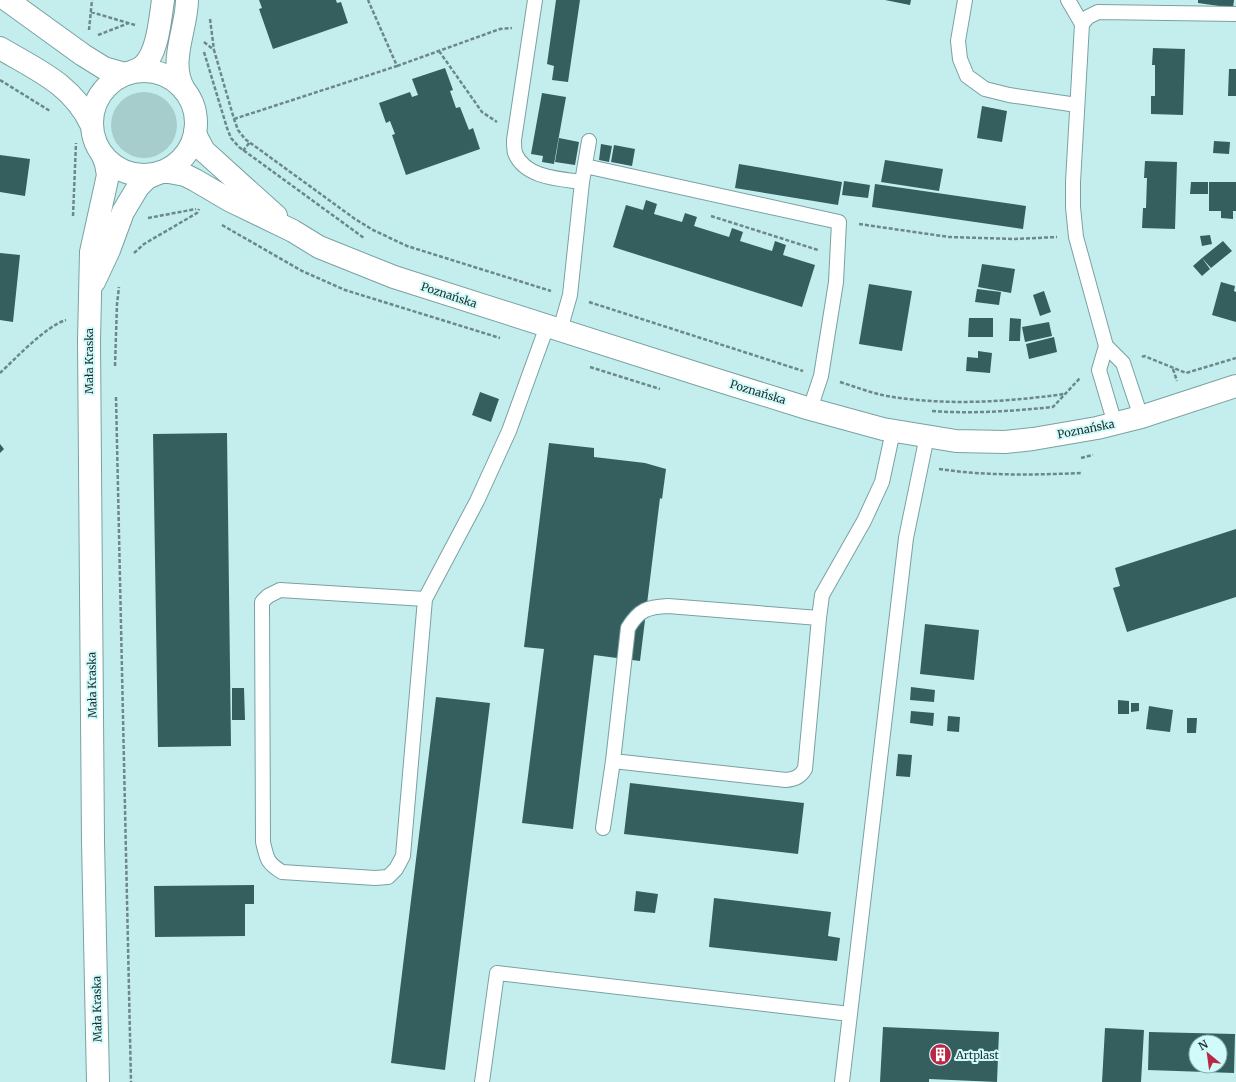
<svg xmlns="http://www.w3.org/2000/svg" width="1236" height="1082" viewBox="0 0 1236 1082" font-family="Merriweather,serif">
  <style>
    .green { fill: #a7cccc }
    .building { fill: #355e5e; fill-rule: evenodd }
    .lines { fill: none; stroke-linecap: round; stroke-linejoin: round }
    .service-casing { stroke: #7aa1a1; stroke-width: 16 }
    .minor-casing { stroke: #7aa1a1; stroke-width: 24 }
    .tertiary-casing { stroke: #7aa1a1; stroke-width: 24 }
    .secondary-casing { stroke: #7aa1a1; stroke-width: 24 }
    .path { stroke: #6c8888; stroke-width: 2.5; stroke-dasharray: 4 2; stroke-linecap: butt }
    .service { stroke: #fff; stroke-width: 14 }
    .minor { stroke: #fff; stroke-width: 22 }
    .tertiary { stroke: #fff; stroke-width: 22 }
    .secondary { stroke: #fff; stroke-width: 22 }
    .labels { text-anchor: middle; stroke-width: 4; stroke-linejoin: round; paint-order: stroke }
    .street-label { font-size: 11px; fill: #213232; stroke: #d1fbfb }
    .poi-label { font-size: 11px; fill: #213232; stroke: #d1fbfb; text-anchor: start }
  </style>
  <rect width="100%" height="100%" fill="#c4eeee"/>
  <path class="green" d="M111 125a33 33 0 1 1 66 0a33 33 0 1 1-66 0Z"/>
  <path class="building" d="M259 0H336L337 3 341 2 348 23 273 49 259 9 262 8Z
    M556 0H580L568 82 552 80 554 66 547 64Z
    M885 0H911L910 5Z
    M1198 0H1234L1233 8 1198 3Z
    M1153 48 1185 49 1183 115 1151 114V96H1155V65H1152Z
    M445 68 453 90 450 91 456 108 460 107 469 130 473 128 480 149 406 175 392 135 395 134 390 121 386 123 379 103 410 92 412 97 418 95 412 79Z
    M1229 69H1236V96H1228Z
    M542 93 566 97 554 164 542 162 543 156 531 154Z
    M982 106 1007 111 1002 142 977 138Z
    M559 138 579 142 575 165 555 162Z
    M1214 141 1230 142 1229 154 1213 153Z
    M601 144 612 146 609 162 599 160Z
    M614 145 635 149 632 166 611 162Z
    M0 155 30 159 25 196 0 192Z
    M885 160 943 169 939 191 881 182Z
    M1145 161 1177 162 1175 229 1142 228 1143 208H1146L1147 178H1144Z
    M739 164 842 182 838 205 735 188Z
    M844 181 870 185 868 198 842 195Z
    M1191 182H1208V194H1190Z
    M1209 182H1236V211H1233V219L1221 218V211H1209Z
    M875 184 1026 206 1023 229 872 207Z
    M646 200 657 204 654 214 682 222 685 213 697 217 694 226 729 237 732 228 743 232 740 241 772 251 775 241 786 245 783 255 815 265 802 307 613 247 626 205 643 210Z
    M1210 235 1212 244 1202 246 1200 236Z
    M1223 241 1232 251 1211 268 1202 258Z
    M0 253 20 255 13 322 0 320Z
    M1202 258 1210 269 1202 276 1193 266Z
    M982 264 1015 269 1011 293 978 287Z
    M1221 282 1235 286 1234 291 1236 292V322L1212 315Z
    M869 284 912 291 902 351 859 344Z
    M977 289 1001 292 999 305 975 302Z
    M1044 291 1051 312 1040 316 1033 295Z
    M969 318H993V337H968Z
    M1010 318 1021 319 1020 341H1009Z
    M1049 322 1052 336 1025 342 1022 327Z
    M1054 337 1057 352 1029 359 1026 344Z
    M978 351 992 353 990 373 966 371 967 357 978 358Z
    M480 392 499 399 491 422 472 415Z
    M227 433 231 746 158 747 153 434Z
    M549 443 594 448V457L645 463 666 469 662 499 660 498 640 661 594 655 573 829 522 823 544 649 524 647Z
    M0 444 4 449 0 453Z
    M1236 529V597L1127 632 1113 588 1120 586 1115 568Z
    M925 624 979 630 974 680 920 674Z
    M911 687 935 690 934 702 910 700Z
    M232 688H244L245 720H232Z
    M436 697 490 703 445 1070 391 1063Z
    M1118 700 1129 701V714H1118Z
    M1131 703H1139V711L1131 712Z
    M1149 706 1173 710 1170 732 1146 729Z
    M911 711 934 713 933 726 910 723Z
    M948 716 960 717 959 732 947 731Z
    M1187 718H1197L1196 733H1187Z
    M898 754 912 755 910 777 896 776Z
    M630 783 804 803 798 854 624 834Z
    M254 885V904H245V936L155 937 154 886Z
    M636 891 658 894 655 913 634 911Z
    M714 898 831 912 828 936 840 938 837 961 709 947Z
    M883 1027 999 1032 997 1082 929 1079V1082H880Z
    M1105 1028 1144 1030 1141 1082H1102Z
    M1149 1032 1235 1034 1234 1073 1148 1070ZM1196 1042H1220V1066H1196Z"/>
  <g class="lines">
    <defs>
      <path id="service" d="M535 0 514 140C514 144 514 149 515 153 525 178 560 179 582 182
        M965 0 958 41 960 59 967 76 985 89 1009 95 1077 105
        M1068 0 1082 24
        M585 166 839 222 836 282 821 376 810 409
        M560 330 570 295 582 182 589 141
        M1106 346 1099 370 1115 424
        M1141 417 1123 363 1106 346 1076 237 1073 207V182L1082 24 1088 17 1098 12 1236 14
        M425 599 280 590 268 596 262 602 263 842C267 859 267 863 282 872L375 878 388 877 396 869 403 856 425 599 477 501 509 431 547 326
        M613 761 786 780C795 779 800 777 805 769L819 618 822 595 864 521 882 482 893 431
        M603 828 613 761 628 628C639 610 647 607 668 606L819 618
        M482 1082 497 973 850 1014
        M842 1082 906 538 927 436"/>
      <path id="minor" d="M94 282 109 250 123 212 138 187 147 178 161 172
        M98 1082 93 841 89 341 91 252 108 175 106 164 103 156"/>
      <path id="tertiary" d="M125 74C131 72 138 70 143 66 158 53 160 19 163 0
        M185 91C167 64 187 29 187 0"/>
      <path id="secondary" d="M7 0 83 55 104 68 125 74
        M0 48C37 70 72 84 91 124
        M92 123a52 52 0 1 1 104 0a52 52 0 1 1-104 0Z
        M195 131 197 138 204 151 276 216
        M161 172H169L185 175 195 180 229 200 293 231 319 247 394 277 717 380 810 409 883 429 956 441 1005 442 1033 439 1097 428 1141 417 1236 386"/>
    </defs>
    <use href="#service" class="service-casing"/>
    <use href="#minor" class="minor-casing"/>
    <use href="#tertiary" class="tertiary-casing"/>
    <use href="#secondary" class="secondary-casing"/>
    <path class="path" d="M91 12 135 25
      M210 19 214 50
      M89 30 92 0
      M98 35 129 23
      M204 42 214 50 234 119 238 130 245 139 355 219 373 230 407 246 551 291
      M439 51 482 112 497 122
      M204 52 227 128 231 138 239 147 364 238
      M397 66 500 29 512 28
      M0 80 50 111
      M234 119 397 66 368 0
      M243 151 250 142
      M73 216 76 143
      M711 216 818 250
      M148 218 196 209
      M859 224 949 237 1015 239 1057 237
      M222 225 302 271 345 290 500 338
      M134 253 144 244 197 213 199 209
      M589 302 803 371
      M1142 357 1144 356 1186 373 1236 358
      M115 366 117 304 119 287
      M590 367 660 389
      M1173 369 1177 381
      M0 373C16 358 46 326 66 320
      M840 382C856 387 871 393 887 396 946 406 1006 402 1064 394
      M116 397 131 1082
      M932 411C973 414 1012 411 1053 407L1080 378
      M1081 458 1093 455
      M939 469C986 476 1034 475 1081 473"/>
    <use href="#service" class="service"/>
    <use href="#minor" class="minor"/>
    <use href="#tertiary" class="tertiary"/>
    <use href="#secondary" class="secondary"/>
  </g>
  <defs>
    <symbol id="building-disc" viewBox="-11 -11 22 22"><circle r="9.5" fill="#b92743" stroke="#d1fbfb"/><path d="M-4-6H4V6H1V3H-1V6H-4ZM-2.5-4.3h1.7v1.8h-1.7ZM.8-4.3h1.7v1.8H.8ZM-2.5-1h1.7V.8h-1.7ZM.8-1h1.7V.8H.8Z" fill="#fff"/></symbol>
  </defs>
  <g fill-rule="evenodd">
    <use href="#building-disc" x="928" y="1042" width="25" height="25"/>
  </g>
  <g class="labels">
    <g class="street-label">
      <text transform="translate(449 295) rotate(18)" y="4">Poznańska</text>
      <text transform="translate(89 361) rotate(-90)" y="4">Mała Kraska</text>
      <text transform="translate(758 392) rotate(17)" y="4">Poznańska</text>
      <text transform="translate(1086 429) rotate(-11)" y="4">Poznańska</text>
      <text transform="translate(92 685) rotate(-91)" y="4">Mała Kraska</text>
      <text transform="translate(97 1009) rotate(-91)" y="4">Mała Kraska</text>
    </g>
    <g class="poi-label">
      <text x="956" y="1059">Artplast</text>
    </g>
  </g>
  <g transform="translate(1208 1054) rotate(331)"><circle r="19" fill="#d1fbfb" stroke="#8babab"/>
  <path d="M0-3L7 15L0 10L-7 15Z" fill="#b92743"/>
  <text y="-6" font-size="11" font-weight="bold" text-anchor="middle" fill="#213232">N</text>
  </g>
</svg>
